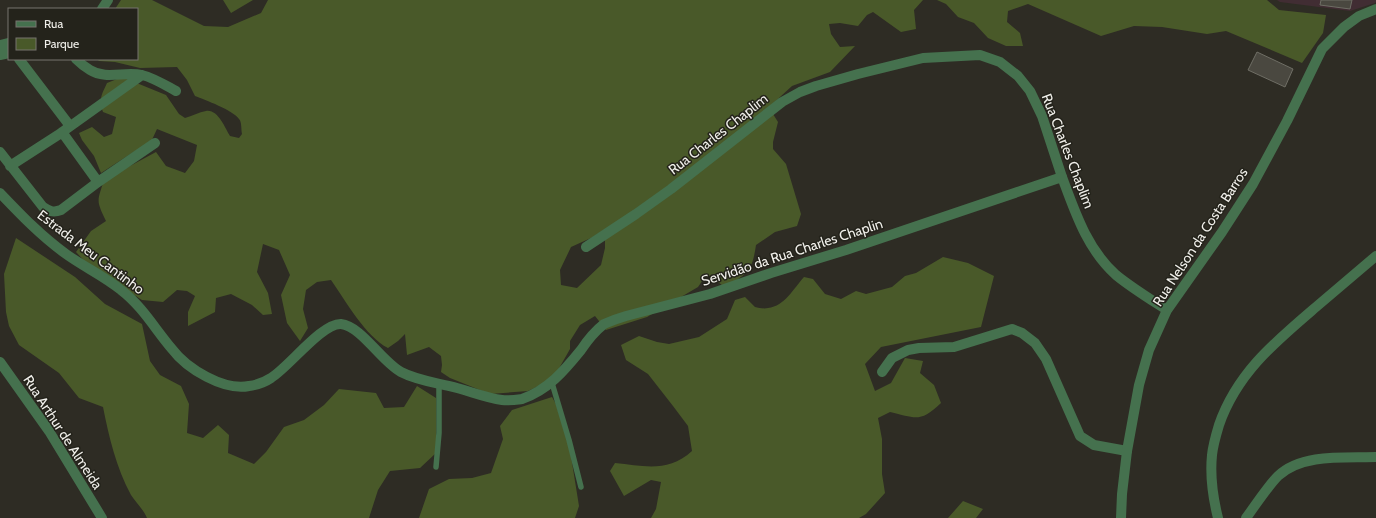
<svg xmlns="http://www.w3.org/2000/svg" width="1376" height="518" viewBox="0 0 1376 518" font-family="Cabin,sans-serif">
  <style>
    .education { fill: #412d33 }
    .green { fill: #495929 }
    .building { fill: #4a4840; stroke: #6f6e65 }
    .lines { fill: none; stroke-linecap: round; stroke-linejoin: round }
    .service { stroke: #45714e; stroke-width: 5.5 }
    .minor { stroke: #45714e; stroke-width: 10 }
    .tertiary { stroke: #45714e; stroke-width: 10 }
    .labels { text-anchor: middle; stroke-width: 3; stroke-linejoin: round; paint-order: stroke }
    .street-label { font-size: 14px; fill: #f1f0eb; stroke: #24231b }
  </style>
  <rect width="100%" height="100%" fill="#2e2c24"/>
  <path class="education" d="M1277 0H1376V2L1375 3 1350 11 1280 2Z"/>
  <path class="green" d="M121 0H152L204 26 228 27 261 13 268 0H923L914 10 916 29 901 32 873 12 867 15 858 26 840 23 829 24 831 34 840 47 855 46 830 72 792 86 757 118 639 208 591 238 571 247 560 270 561 285 577 288 601 265 605 248V237L773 114 778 122 773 142V149L786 164 801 214 797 226 775 232 756 245C752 272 748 272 726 288L707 274 698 287 647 317 606 330 595 316 580 325 570 341V349L553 379 528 391 490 394 450 378 441 372 442 365 441 356 429 347 407 355 405 334 398 341 388 348C366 337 345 300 331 280L317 282 306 290 303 309 308 328 300 341 287 323 281 295 290 275 279 250 263 244 257 272 268 293 272 314 263 315 252 305 231 294 216 298 215 312 188 326V312L195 296 187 291 177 290 163 302 142 300 88 265 76 252 91 231 106 221C96 200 97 202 104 180L156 152 166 166 185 173 194 161 197 145 157 129 150 144 135 151 101 173 94 156 82 140 79 133 92 127 104 137 112 134 116 117 103 112C98 100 102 94 107 83L122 77 166 95 179 114 185 118C192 116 199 112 206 111 218 109 225 128 230 136L239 138 242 134C241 130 242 122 239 119 233 110 205 100 195 96L187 80 177 67 140 68 115 62 99 61 97 59H137V9H115Z
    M223 0H253L231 13Z
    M937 0H1267L1279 10 1326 15 1323 33 1302 63 1226 31 1207 34 1162 27 1134 26 1101 36 1028 4 1008 11 1007 22 1020 33 1023 46H1006L988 38 974 23 958 17 946 4Z
    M16 238 75 277 105 304 142 324 150 361 160 375 181 386 189 404 187 433 203 438 218 425 229 435 228 453 254 464 266 452 284 427 304 420 324 405 339 389 376 393 384 408 404 407 417 386 436 398V453L420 468 390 471 378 490 369 518H147C144 510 136 503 131 495 116 467 109 437 103 407L79 398 59 373 19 345 9 326 6 312 4 274Z
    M943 257 968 263 994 276 981 327 881 347 865 364 875 391 891 383 905 358 923 361 920 373 934 385 941 403C920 423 916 418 890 412L878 418 882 439V474L885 493 866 514 859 518H651L656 509 661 482 651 480 624 496 610 471 615 463C644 466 668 473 692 451L688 426 673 406 648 374 626 360 621 345 639 336 657 342 669 344 699 337 727 319 735 300 745 297 755 307C759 308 764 309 768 308 785 306 793 289 804 277L813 279 825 294 841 299 856 291 866 294 892 287 905 276 916 273Z
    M552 397 556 404 570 450 579 506 575 518H419L429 489 449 479 472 478 491 473 503 439 500 426 512 410Z
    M963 501 983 509 976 518H948Z"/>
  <path class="building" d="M1321 0H1352L1350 9 1320 5Z
    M1257 52 1293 69 1285 87 1248 70Z"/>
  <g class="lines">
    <path class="service" d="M552 383 569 440 581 487
      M436 467 439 433V383"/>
    <path class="minor" d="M102 9 108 0
      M0 45 9 43
      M0 55 9 53
      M19 59 70 126
      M76 59C80 63 85 67 90 70 106 80 125 71 142 75 154 78 165 85 176 91
      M62 132 98 182
      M0 152 43 207C49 211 53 213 61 210L98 182 155 143
      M10 166 58 135 142 75
      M586 247 636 214 671 189 782 102 800 92 816 86 858 74 923 58 980 55 1000 62 1018 76 1030 91 1042 116 1062 177
      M882 372 892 358 908 350 919 348 954 347 1012 329 1022 333 1035 343 1046 359 1080 436 1094 445 1127 451
      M1218 518C1213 498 1210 475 1212 455 1213 445 1216 435 1219 425 1237 373 1275 342 1316 307 1336 290 1356 273 1376 256
      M1246 518C1255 506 1268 486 1278 476 1302 453 1346 458 1376 457"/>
    <path class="tertiary" d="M0 193C21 215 41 236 66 254 84 267 104 276 121 290 142 306 155 329 172 349 187 369 224 391 249 386 257 385 265 382 271 378 289 367 322 323 341 324 361 326 382 362 401 372 418 381 439 383 457 388 472 392 487 398 502 400 509 401 515 400 522 399 548 390 564 371 581 350 587 341 595 331 604 324 611 321 619 318 626 316L710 294 771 273 846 250 1062 177C1075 212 1087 249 1116 275 1132 288 1150 299 1167 310
      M0 362 49 431 102 518
      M1121 518 1122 494 1127 451 1139 385 1149 350 1167 310 1222 232 1253 184 1287 121 1322 49 1344 27 1359 16 1376 9"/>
  </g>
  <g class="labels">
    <g class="street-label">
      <text transform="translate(718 134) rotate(-38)" y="5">Rua Charles Chaplim</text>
      <text transform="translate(1068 151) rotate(69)" y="5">Rua Charles Chaplim</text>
      <text transform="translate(1200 237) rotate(-57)" y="5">Rua Nelson da Costa Barros</text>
      <text transform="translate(91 252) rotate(37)" y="5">Estrada Meu Cantinho</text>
      <text transform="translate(792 252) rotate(-18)" y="5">Servidão da Rua Charles Chaplin</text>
      <text transform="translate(63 432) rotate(57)" y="5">Rua Arthur de Almeida</text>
    </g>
  </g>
  <rect x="8" y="8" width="130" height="52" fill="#24231b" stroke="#76756e"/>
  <rect x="16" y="21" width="20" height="6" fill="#45714e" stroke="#76756e"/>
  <text x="44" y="28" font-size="12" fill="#f1f0eb">Rua</text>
  <rect x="16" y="38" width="20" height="12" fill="#495929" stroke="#76756e"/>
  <text x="44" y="48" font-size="12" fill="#f1f0eb">Parque</text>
</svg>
